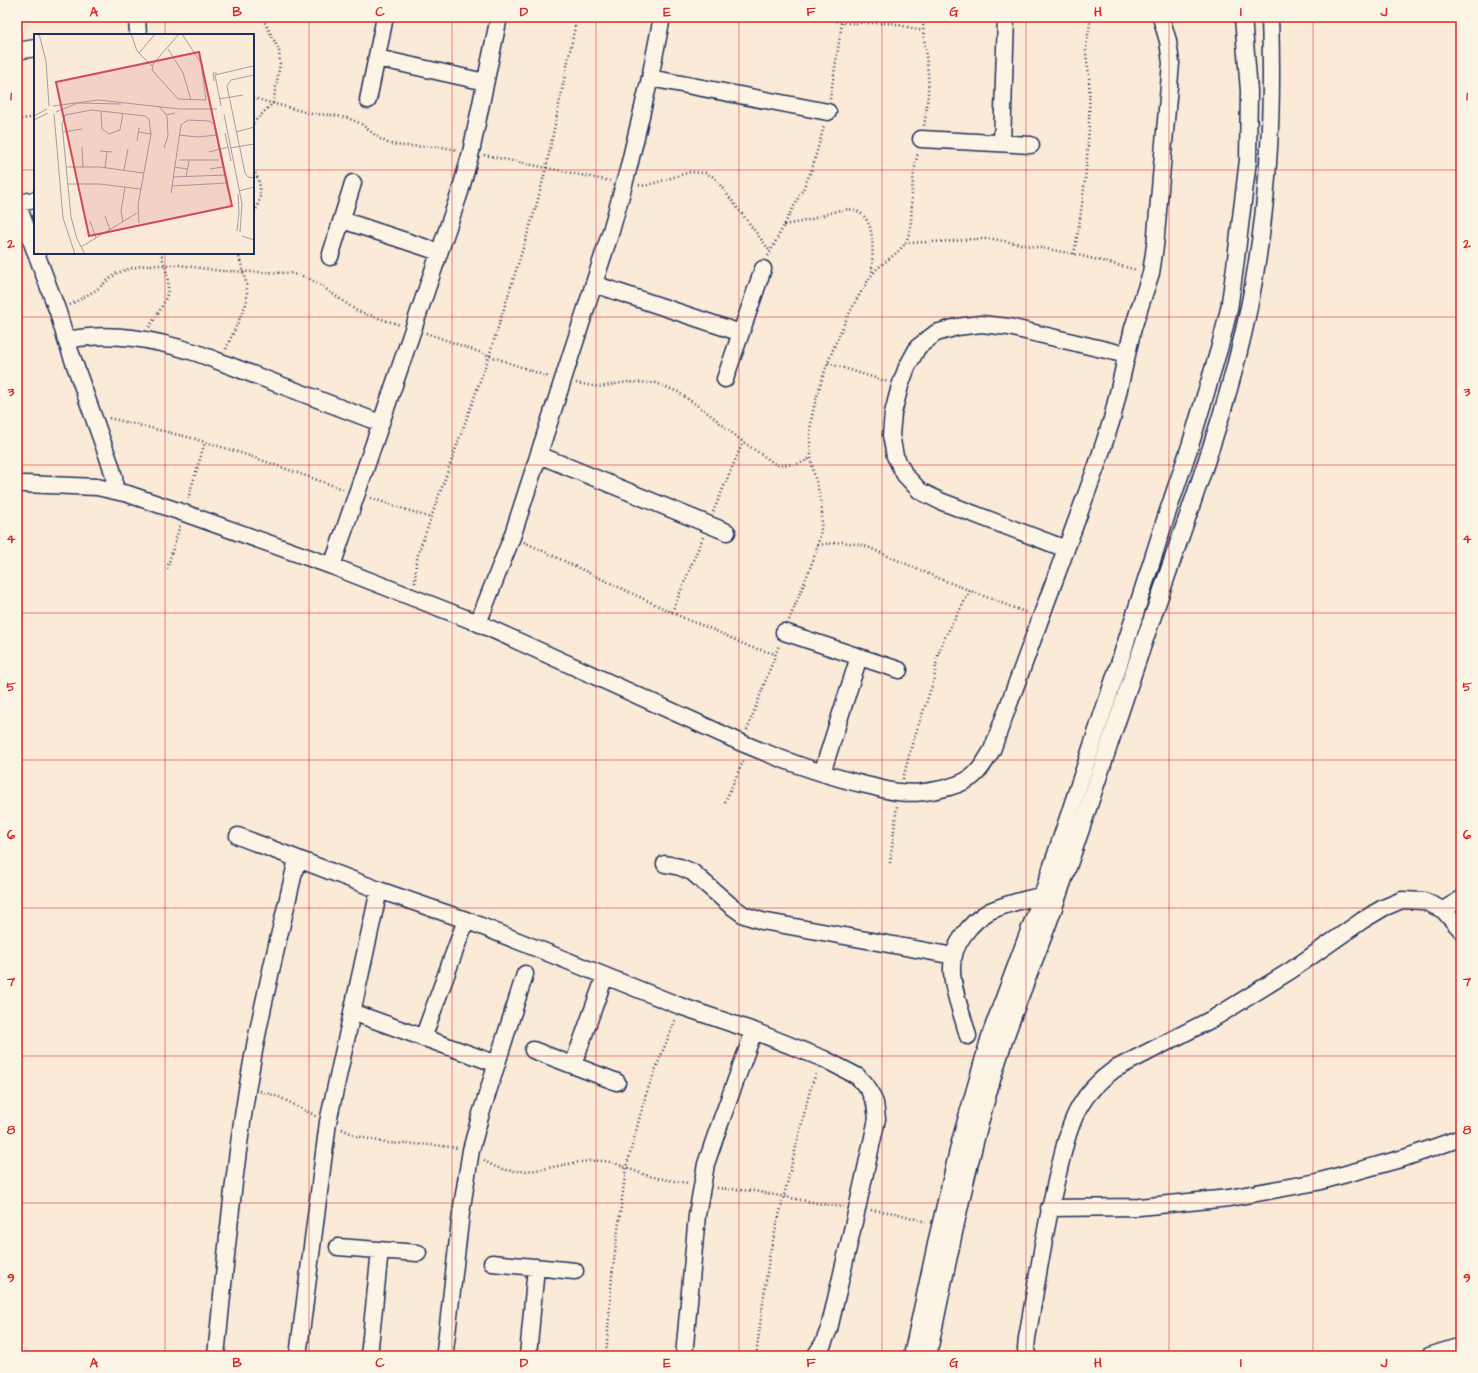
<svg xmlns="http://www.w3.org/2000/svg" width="1478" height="1373" viewBox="0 0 1478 1373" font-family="'Architects Daughter',sans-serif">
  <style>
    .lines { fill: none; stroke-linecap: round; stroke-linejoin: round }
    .street-casing { stroke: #1b2f5e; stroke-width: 19 }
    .path { stroke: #1b2f5e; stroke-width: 2.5; stroke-dasharray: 1 3; stroke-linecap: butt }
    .street { stroke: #fcf5e5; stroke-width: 16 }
    .grid { fill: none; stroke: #d62828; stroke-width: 1; stroke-opacity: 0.55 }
    .inset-road { fill: none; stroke: #a19fa7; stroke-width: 1 }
    .view { fill: #d1495b; fill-opacity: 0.15; stroke: #d1495b; stroke-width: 2 }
    .inset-edge { fill: none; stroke: #1b2f5e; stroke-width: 2 }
    .neatline { fill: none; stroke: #d62828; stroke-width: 1.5 }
    .grid-label { font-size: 13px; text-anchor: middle; font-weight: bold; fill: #d62828 }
  </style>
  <rect width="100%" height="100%" fill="#faead7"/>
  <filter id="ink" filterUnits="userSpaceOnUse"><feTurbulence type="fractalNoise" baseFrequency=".025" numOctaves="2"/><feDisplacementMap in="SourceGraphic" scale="8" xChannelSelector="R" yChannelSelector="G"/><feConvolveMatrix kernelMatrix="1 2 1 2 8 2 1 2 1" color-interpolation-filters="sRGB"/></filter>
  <g filter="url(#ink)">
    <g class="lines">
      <defs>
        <path id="street" d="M137 17 138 35
          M17 51 35 48
          M377 58 485 82
          M650 78 828 112
          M368 100 385 17
          M921 139 1031 145
          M1002 143 1006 17
          M35 200 17 203 35 251
          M342 220 439 252
          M36 253 58 312 66 340 111 466 114 477 115 491
          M330 257 353 183
          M594 284 741 333
          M66 340C113 331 152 339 197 353L380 423
          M725 379 763 269
          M539 455 727 532
          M24 484 97 487 128 494 184 513 332 566 478 623 742 743C782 760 823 775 866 785 876 787 887 791 898 792 918 795 955 789 972 777 981 770 986 760 992 750L1097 465 1112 419 1133 328 1151 273 1155 246 1171 63 1168 41 1161 17
          M1066 549 940 501 920 491 905 475 895 456 891 435 893 413 900 386 907 367 918 347 936 333 957 327 981 324 1009 327 1127 355
          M332 566 460 192 471 152 499 17
          M478 623 512 537 611 231 628 170 650 78 662 17
          M784 632 899 670
          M822 773 859 657
          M238 836 379 890 466 920 680 1006 754 1031 824 1059 857 1076 868 1088 875 1103 877 1119 857 1209 829 1329 823 1344 815 1356
          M665 864 680 867 692 872 730 905 744 915 762 921 954 956
          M1443 910 1461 899
          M352 1012 497 1064
          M968 1036C963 1016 951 987 952 967 952 945 971 921 990 911 1006 904 1032 897 1049 895
          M423 1038 466 920
          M533 1050 617 1082
          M573 1065 605 976
          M1049 1208 1139 1207 1229 1198 1317 1182 1404 1158 1461 1138
          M338 1247 418 1253
          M492 1263 575 1271
          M445 1351 461 1213 471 1150 480 1117 525 974
          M216 1356C226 1258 234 1159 252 1062 264 994 282 926 297 859
          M298 1356 328 1122 379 890
          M369 1356 380 1250
          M528 1356 536 1267
          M684 1356 697 1215 706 1164 718 1129 754 1031
          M912 1356 938 1235 961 1138 991 1033 1042 896 1119 664 1166 517 1190 446 1220 346 1229 309 1235 267 1248 160 1249 91 1243 17
          M928 1356C950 1251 970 1146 1003 1044 1020 993 1042 944 1059 893 1094 794 1125 694 1160 596 1197 488 1239 380 1256 268 1270 184 1273 101 1270 17
          M1029 1356 1026 1349 1027 1338C1037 1282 1045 1225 1059 1169 1064 1148 1069 1125 1080 1106 1089 1090 1101 1079 1115 1069L1214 1018 1290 971 1363 920 1383 908 1402 900 1424 901 1443 910 1461 930
          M1429 1356 1461 1346"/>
      </defs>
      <use href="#street" class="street-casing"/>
      <path class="path" d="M743 17C755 22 763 20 775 17
        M825 17 842 23H892L923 31
        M923 17C923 36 926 54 928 73 929 91 927 109 924 126
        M253 98 312 114 332 115 347 118 360 123 380 139 390 144 404 146 442 147 457 150
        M830 99 842 23
        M17 120 35 117
        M253 123 273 103 280 64 279 50 262 17
        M484 155 610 181
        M253 170C262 181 263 202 253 214
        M639 185 645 186 690 172 705 173 714 177 770 251
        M784 225C794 223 803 222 812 219 833 213 859 197 870 227 874 241 872 259 872 274
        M905 243 954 241 972 239H993L1074 254 1137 270
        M1074 254C1085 195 1091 135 1089 75 1088 67 1086 58 1086 50 1086 39 1091 28 1090 17
        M768 256 803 189 812 169 824 126
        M70 305 96 290 117 273 132 268 146 265H179L222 271 289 273 306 277 319 284 357 311 400 325
        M149 327C158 314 170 297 168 281 167 271 163 262 161 253
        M426 333 549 377
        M226 349 246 304C250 287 242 269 238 253
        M828 363 888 382
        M576 383 599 387 627 382 656 383 678 392 712 416 743 442 777 465 799 464 811 458
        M109 418 192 438 244 454 343 489
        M371 498 431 518
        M188 499 205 442
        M713 512 743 442
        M524 542 688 620 714 630 750 647 776 654
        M818 545 842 542 863 545 938 578 1027 613
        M167 569 180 525
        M415 583 416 563 419 551 489 356 536 207 546 168 577 17
        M672 612 703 537
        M789 620C801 589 822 548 822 516 822 496 813 477 811 457 809 439 810 420 815 403 827 359 846 314 871 276 878 265 900 253 906 242 913 227 911 207 912 191 913 178 915 165 918 152
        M747 730 779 645
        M903 779 912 744 934 680 937 658 943 641 970 591
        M725 802 744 759
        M890 863 897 806
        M260 1091 279 1097 316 1116
        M342 1129 357 1136 386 1143 434 1145 458 1148
        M484 1160C518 1186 564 1158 603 1161 618 1162 632 1171 646 1175 660 1179 674 1181 688 1183
        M717 1188 754 1191 827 1205 844 1207
        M871 1210 895 1213 926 1222
        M606 1356 612 1276 626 1168 646 1094 675 1020
        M756 1356 769 1257 810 1090 817 1071"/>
      <use href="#street" class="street"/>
    </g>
  </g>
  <path class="grid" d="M165 17V35M309 17V1356M452 17V1356M596 17V1356M739 17V1356M882 17V1356M1026 17V1356M1169 17V1356M1313 17V1356M17 170H35M253 170H1461M165 253V1356M17 317H1461M17 465H1461M17 613H1461M17 760H1461M17 908H1461M17 1056H1461M17 1203H1461"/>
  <g transform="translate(34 34)">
    <rect width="220" height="220" fill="#faead7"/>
    <path class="inset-road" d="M5 0 12 27 15 72M97 0 103 17 118 32M145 0 119 30 118 36 144 65 172 66 167 29 148 0M134 15 149 39 157 66M105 19 121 0M220 41 197 46 193 52 211 139 214 143 220 144M180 47 179 39H183M185 65 209 61M19 72 64 66 146 75H183M125 72 132 81 141 79M187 72 181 41 219 32M67 77 68 95 75 100 86 96 89 79M22 78 44 69 87 70M20 80 29 184 41 220M190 80 208 170 206 198M0 82 13 75M0 86 14 79M29 98 48 95M104 98 117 100M202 98 220 93M191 99 197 127M145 101 163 103 183 101M103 107 105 94M48 113 49 133M130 114 134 102 133 82M196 114 220 110M66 117 78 118M175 118 194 113M145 126H185M32 133H66L109 139M140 133 153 135M71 134 73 118M176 135 189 133M90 136 94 115M139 143 191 141M152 143 155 127M33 150H65L107 155M138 152 193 149M205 157 220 153M137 159 147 91 154 86 175 87 180 90 194 157M71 182 76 196M56 187 62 204M89 188 87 177 91 153M203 197 205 178 204 160M208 202 220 206M47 213 103 179M51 220 43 205 37 183 28 90 31 81 58 76 111 82 115 85 117 100 104 171 105 189"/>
    <path class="view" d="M165 18 198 172 55 202 22 48Z"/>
    <rect width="220" height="220" class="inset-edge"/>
  </g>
  <rect width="1478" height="1373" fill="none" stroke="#fcf5e5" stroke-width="44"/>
  <rect x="22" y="22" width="1434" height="1329" class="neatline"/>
  <g class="grid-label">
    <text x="94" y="16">A</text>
    <text x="237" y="16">B</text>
    <text x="380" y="16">C</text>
    <text x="524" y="16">D</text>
    <text x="667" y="16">E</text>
    <text x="811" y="16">F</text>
    <text x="954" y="16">G</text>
    <text x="1098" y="16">H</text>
    <text x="1241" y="16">I</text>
    <text x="1384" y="16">J</text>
    <text x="11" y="100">1</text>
    <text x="1467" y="100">1</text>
    <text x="11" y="248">2</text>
    <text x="1467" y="248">2</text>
    <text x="11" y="396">3</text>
    <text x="1467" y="396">3</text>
    <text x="11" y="543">4</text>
    <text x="1467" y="543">4</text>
    <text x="11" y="691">5</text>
    <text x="1467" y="691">5</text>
    <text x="11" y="839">6</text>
    <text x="1467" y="839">6</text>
    <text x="11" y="986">7</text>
    <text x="1467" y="986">7</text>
    <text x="11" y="1134">8</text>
    <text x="1467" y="1134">8</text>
    <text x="11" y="1282">9</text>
    <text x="1467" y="1282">9</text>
    <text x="94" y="1367">A</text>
    <text x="237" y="1367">B</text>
    <text x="380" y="1367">C</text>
    <text x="524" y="1367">D</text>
    <text x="667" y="1367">E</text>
    <text x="811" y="1367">F</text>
    <text x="954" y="1367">G</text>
    <text x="1098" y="1367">H</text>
    <text x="1241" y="1367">I</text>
    <text x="1384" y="1367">J</text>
  </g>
</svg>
